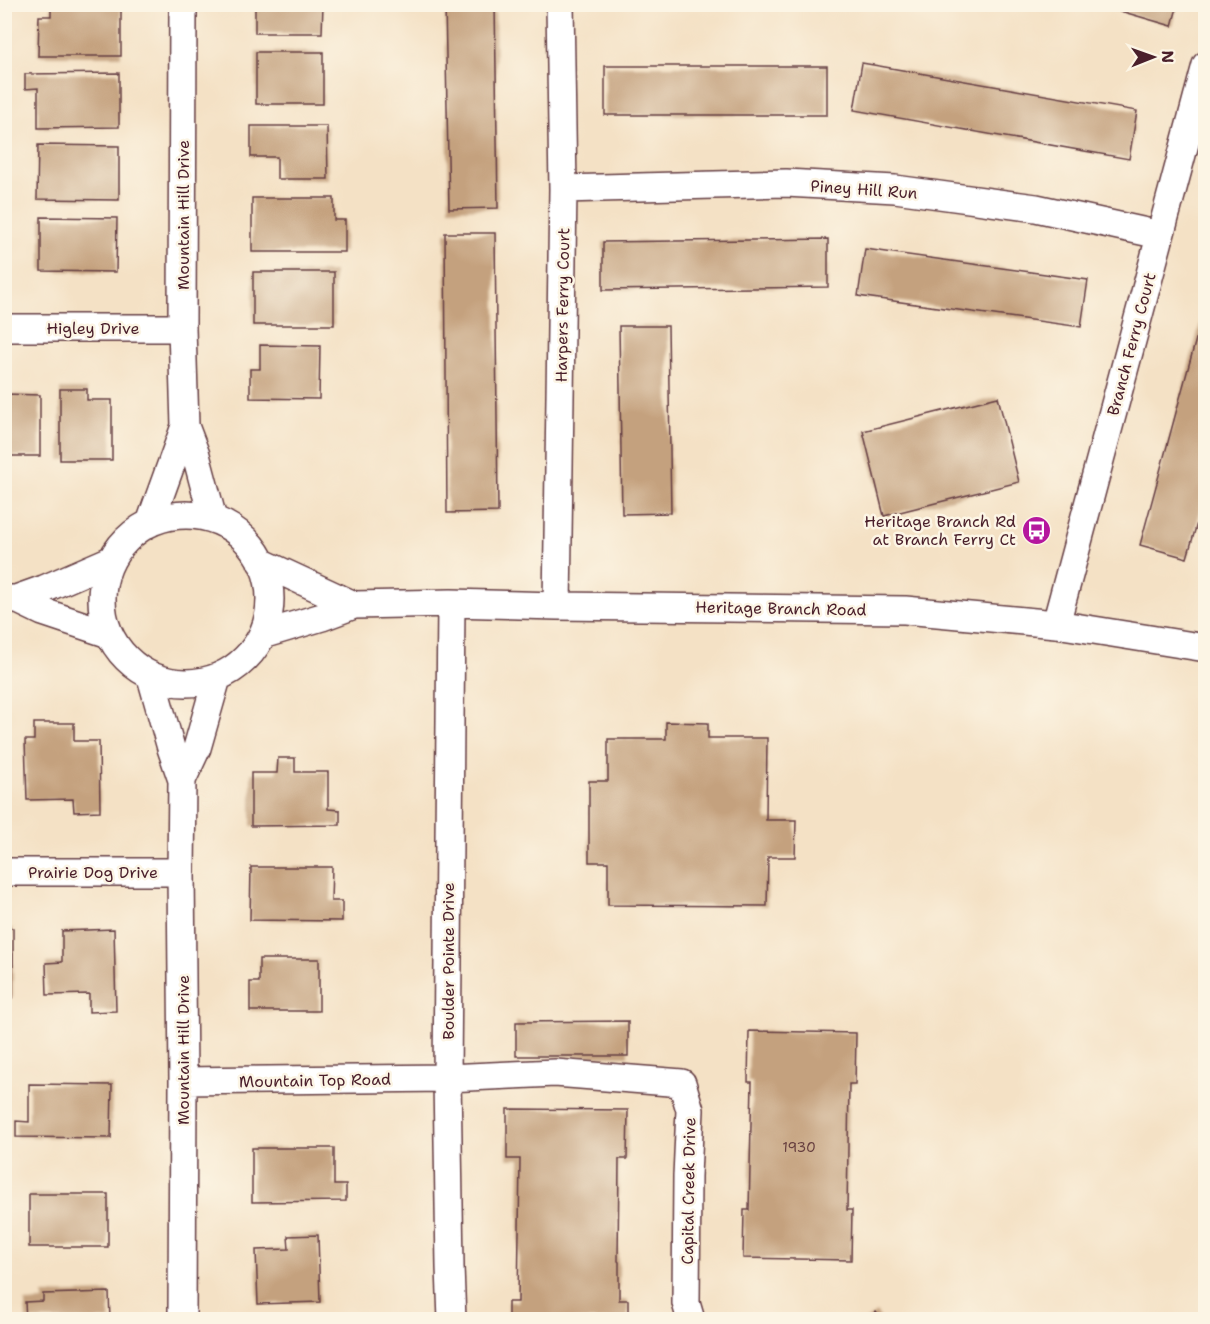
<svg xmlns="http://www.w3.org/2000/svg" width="1210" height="1324" viewBox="0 0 1210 1324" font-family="'Shantell Sans',sans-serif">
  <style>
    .building { fill: #c4a17e }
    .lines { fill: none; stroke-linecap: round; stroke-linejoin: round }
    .minor-casing { stroke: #643c42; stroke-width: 30 }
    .minor { stroke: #fff; stroke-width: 27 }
    .labels { text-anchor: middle; stroke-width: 5; stroke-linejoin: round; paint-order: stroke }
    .number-label { font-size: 14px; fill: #684040 }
    .street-label { font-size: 16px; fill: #4a1f2b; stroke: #fcf5e5 }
    .poi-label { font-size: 16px; fill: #4a1f2b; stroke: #fcf5e5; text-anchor: end }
  </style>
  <rect width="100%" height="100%" fill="#fcf5e5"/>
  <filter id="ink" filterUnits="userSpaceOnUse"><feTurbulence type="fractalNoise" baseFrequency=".0167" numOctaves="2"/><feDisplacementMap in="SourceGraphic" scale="12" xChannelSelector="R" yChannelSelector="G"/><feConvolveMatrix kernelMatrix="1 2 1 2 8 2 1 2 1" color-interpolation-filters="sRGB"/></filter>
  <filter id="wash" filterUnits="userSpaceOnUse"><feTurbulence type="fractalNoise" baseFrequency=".008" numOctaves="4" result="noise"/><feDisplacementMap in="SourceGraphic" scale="24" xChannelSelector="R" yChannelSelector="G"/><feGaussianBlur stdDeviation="1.35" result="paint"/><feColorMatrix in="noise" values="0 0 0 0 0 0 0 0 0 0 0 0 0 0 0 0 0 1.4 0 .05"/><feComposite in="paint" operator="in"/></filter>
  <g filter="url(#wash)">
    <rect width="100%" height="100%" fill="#f4e1c5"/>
    <g id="blocks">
      <path class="building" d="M51 4H121V56H38L39 16H51Z
        M255 4H323L322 33H255Z
        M445 4H495L498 208 449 209Z
        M1096 4H1178L1172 26Z
        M256 52H323V104H256Z
        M862 63 1137 111 1129 159 854 110Z
        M605 66H827V115H605Z
        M119 73V127L38 128V88L25 89V74Z
        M251 126H327L328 179H277V157H251Z
        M38 145 119 146V200L37 199Z
        M252 198H334V220H345V252H252Z
        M41 217 117 218 116 272 41 271Z
        M445 233H495L498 512 447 513Z
        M828 239V287L603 290V242Z
        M865 249 1088 280 1081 327 858 296Z
        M253 272H334V325H253Z
        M1205 306 1206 492 1187 558 1140 545Z
        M619 326H668L671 513 622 514Z
        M260 345 320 346 319 399 250 398V369H260Z
        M60 389H87V400H112V460H60Z
        M4 394 40 395V456H4Z
        M998 397 1019 482 884 516 863 431Z
        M666 722 708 723V738H767L766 820H796L795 857H768L767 906 608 905V862H589V781H608V739H666Z
        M34 723H74V741H99L100 811 74 812 73 799 27 800 25 740H34Z
        M278 758H295V772H328V809L340 810V825L251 826V773H277Z
        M251 867H332L331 901H342V921L250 920Z
        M4 928H13V998L4 997Z
        M114 929 116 1011 89 1012V994L47 995 46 963 62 962V931Z
        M259 959H319V1011H250V982H259Z
        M628 1021V1056H516V1022Z
        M749 1031 856 1033 855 1084H849L847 1210H852L851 1260 743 1258 744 1210H749L752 1082H748Z
        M29 1084 112 1085 111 1138 16 1137V1121L29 1122Z
        M507 1109 628 1110 627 1159H619L618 1261 619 1262V1300H628V1320H508V1302H518L520 1159H507Z
        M252 1148H334V1185H346V1201L252 1202Z
        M29 1194H108V1247H29Z
        M318 1235 320 1302 258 1304 256 1250 289 1249 288 1236Z
        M109 1292 110 1320H26L25 1302 43 1301V1294Z
        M876 1312 882 1320H866Z"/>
    </g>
  </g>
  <g filter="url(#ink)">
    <use href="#blocks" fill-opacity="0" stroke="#643c42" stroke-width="1.5"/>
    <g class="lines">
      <defs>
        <path id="minor" d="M183 4 182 328 185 426 196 455 213 519
          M563 189 786 183 895 189 1036 208 1160 235
          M4 328H182
          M102 599a84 84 0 1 1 168 0a84 84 0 1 1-168 0Z
          M150 523 185 426
          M261 562 354 605
          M4 599H16L44 589 111 560
          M16 599 43 612 109 634
          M451 603 447 1078 450 1267 452 1320
          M557 606 563 189 560 4
          M1056 624 1206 65
          M262 635 322 617 354 605 451 603 557 606 905 610 1056 624 1206 648
          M151 677 171 748 182 780 181 872 183 1081 182 1320
          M182 780 197 748 217 678
          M4 872H181
          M183 1081 447 1078 555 1073 682 1083 690 1110 687 1176 686 1303 691 1320"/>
      </defs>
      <use href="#minor" class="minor-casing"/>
      <use href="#minor" class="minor"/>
    </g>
  </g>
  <defs>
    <symbol id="bus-disc" viewBox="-11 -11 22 22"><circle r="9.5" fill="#b5179e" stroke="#fcf5e5"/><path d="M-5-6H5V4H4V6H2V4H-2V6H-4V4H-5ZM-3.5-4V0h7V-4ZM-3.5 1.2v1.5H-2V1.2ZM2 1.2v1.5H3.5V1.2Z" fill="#fff"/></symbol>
  </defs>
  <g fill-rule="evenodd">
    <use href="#bus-disc" x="1020" y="514" width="33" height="33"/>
  </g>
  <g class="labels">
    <g class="number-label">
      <text x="799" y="1152">1930</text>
    </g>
    <g class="street-label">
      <text transform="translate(864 189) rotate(4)" y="6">Piney Hill Run</text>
      <text transform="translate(183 215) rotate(-90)" y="6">Mountain Hill Drive</text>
      <text transform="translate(562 305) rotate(-89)" y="6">Harpers Ferry Court</text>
      <text x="93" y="334">Higley Drive</text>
      <text transform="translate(1131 344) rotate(-75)" y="6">Branch Ferry Court</text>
      <text transform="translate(781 608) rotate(1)" y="6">Heritage Branch Road</text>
      <text x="93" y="878">Prairie Dog Drive</text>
      <text transform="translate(448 961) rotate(-90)" y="6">Boulder Pointe Drive</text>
      <text transform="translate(183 1050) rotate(-90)" y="6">Mountain Hill Drive</text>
      <text transform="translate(315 1080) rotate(-1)" y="6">Mountain Top Road</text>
      <text transform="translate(688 1191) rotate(-89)" y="6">Capital Creek Drive</text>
    </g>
    <g class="poi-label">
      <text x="1016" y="527">Heritage Branch Rd<tspan x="1016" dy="18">at Branch Ferry Ct</tspan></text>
    </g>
  </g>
  <rect width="1210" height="1324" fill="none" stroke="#fcf5e5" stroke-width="24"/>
  <g transform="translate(1153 57) rotate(89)" stroke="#fcf5e5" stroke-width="4.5" paint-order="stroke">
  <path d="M0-4.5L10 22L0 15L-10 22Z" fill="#4a1f2b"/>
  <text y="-9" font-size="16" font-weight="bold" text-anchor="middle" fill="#4a1f2b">N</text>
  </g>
</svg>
